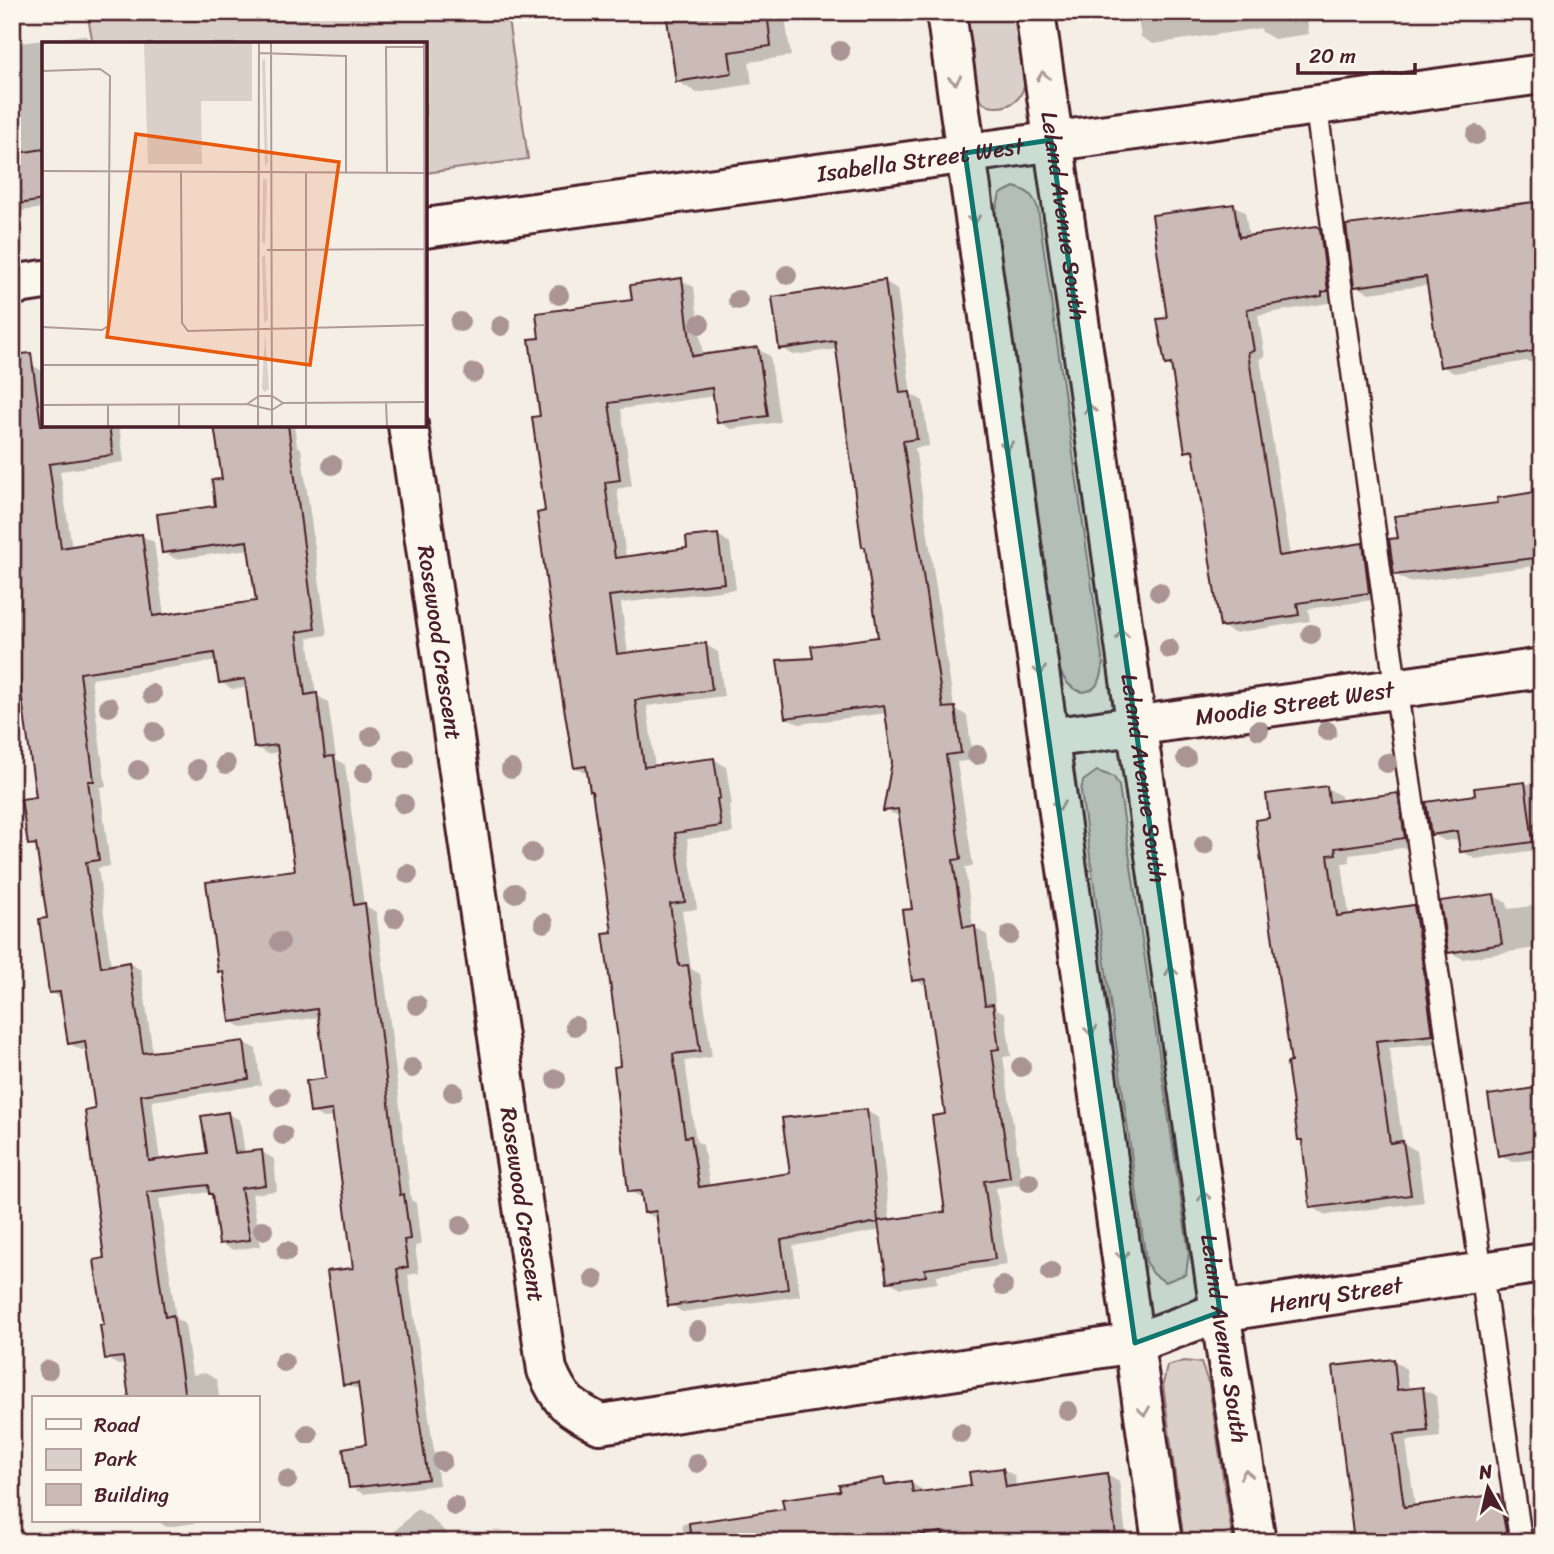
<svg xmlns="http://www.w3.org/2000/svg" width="1554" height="1554" viewBox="0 0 1554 1554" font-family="Sriracha,sans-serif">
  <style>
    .green { fill: #dbd0c9; stroke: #92787a; stroke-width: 2 }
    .shadow { fill: #0003 }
    .building { fill: #cabbb6; stroke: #4a1f2b; stroke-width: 2 }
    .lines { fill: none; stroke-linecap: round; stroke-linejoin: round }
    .service-casing { stroke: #4a1f2b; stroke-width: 26 }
    .minor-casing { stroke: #4a1f2b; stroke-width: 44 }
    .service { stroke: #fbf7ec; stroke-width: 21 }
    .minor { stroke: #fbf7ec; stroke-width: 38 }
    .tree { fill: #aa9494 }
    .oneway { stroke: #ab9695 }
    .marked { fill: #0f766e; fill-opacity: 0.2; stroke: #0f766e; stroke-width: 5; stroke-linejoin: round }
    .labels { text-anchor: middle; stroke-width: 5; stroke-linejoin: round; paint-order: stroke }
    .street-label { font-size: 23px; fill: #4a1f2b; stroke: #fbf7ec }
    .inset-road { fill: none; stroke: #b09b9a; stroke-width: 2 }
    .view { fill: #e8590c; fill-opacity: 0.15; stroke: #e8590c; stroke-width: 3.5 }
    .inset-edge { fill: none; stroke: #4a1f2b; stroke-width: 3.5 }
  </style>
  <rect width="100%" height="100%" fill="#f4eee4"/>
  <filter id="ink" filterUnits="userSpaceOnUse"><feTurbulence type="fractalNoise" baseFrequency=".0143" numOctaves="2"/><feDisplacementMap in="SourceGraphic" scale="14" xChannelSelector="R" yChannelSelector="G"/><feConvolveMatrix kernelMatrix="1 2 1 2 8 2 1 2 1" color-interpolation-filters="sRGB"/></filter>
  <g filter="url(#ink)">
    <path class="green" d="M87 12H507L528 159 425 173V44H93Z
      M963 12H1016C1021 41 1043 107 996 107 987 107 979 101 975 93 968 78 966 31 963 12Z
      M1014 187C1029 191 1033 195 1038 209L1103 664C1102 698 1073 701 1060 671L995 214 1000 194Z
      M1097 771 1114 777 1119 786 1189 1253 1186 1274 1165 1282 1151 1272 1146 1261 1081 791 1083 781Z
      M1184 1361 1201 1363 1209 1385 1233 1542H1184L1163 1384 1167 1366Z"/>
    <path class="shadow" d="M667 12H784L791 56 749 62 752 84 697 93 677 81Z
      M1137 12H1306L1309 34 1274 39 1262 32 1261 28 1153 44 1141 37Z
      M84 35 96 44H44V208L12 212V44Z
      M1542 199V366L1527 361 1454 373 1442 366 1429 285 1369 293 1356 286 1348 227Z
      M1233 205 1245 212 1249 237 1317 228 1329 235 1334 302 1258 315 1265 357 1260 358 1290 556 1362 545 1374 552 1380 599 1308 609 1310 621 1234 633 1221 626 1196 456 1186 451 1174 368 1166 364 1169 319Z
      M681 280 694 287 703 357 757 349 770 356 780 422 731 429 719 422 715 396 621 409 632 486 617 489 626 558 689 549 718 535 730 543 736 589 621 603 628 654 706 645 718 652 724 696 647 706 655 768 714 759 726 767 732 805H729L733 833 687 839 697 909 682 911 691 969 700 974 712 1057 685 1061 696 1141 703 1145 710 1187 792 1174 866 1111 879 1118 890 1221 947 1213V1115L928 987 914 980V910L901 817 885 810 894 762 887 713 799 724 786 717 815 659 880 638 867 549 864 546 838 349 793 355 781 348 884 281 897 289 911 394 923 401 929 446 915 448 954 708 967 716 973 760 957 762 973 866 965 867 973 927 987 935 996 1009 1005 1013 1011 1056 1003 1057 1022 1184 996 1188 1007 1265 937 1275 938 1283 901 1288 888 1281 881 1230 793 1246 800 1296 682 1312 670 1304 659 1220 645 1212 644 1199 630 1191 614 933 594 792 589 775 576 767 547 513 541 339Z
      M32 365 44 372V425L119 426 124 462 60 471 72 548 142 536 154 542 164 616 258 603 250 549 176 559 164 552 217 507 224 480 216 425H294L297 446 301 448 327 635 308 638 316 695 328 702 336 759 345 765 364 905 376 912 382 955 411 1200 416 1203 421 1245 415 1246 419 1273 408 1275 439 1485 363 1494 351 1487 368 1446 360 1390 345 1384 355 1270 335 1117 324 1118 312 1112 328 1080 320 1017 243 1028 231 1021 225 974 220 970 297 872 279 752 268 754 256 747 248 687 232 689 220 682 217 661 91 679 106 787H100L110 866 98 868 111 967 129 963 141 970 153 1054 244 1042 256 1049 261 1085 152 1101 160 1161 208 1154 228 1114 240 1120 245 1154 262 1152 274 1159 277 1191 252 1194 261 1246 233 1250 221 1243 214 1196 210 1192 159 1199 176 1319 185 1324 192 1375 205 1373 217 1380 219 1398H130L126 1364 118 1365 106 1358V1260L97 1111 88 1049 81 1050 69 1043 62 999 50 992 48 920 39 849 29 844 38 798Z
      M1542 493V565L1409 582 1395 574 1500 504Z
      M1542 782V849L1475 859 1462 851 1460 839 1445 841 1432 834 1477 796 1476 790Z
      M1327 788 1341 796 1342 802 1398 795 1412 803 1418 846 1349 855 1350 862 1342 863 1349 916 1414 907 1428 915 1447 1042 1389 1048 1403 1143 1417 1151 1424 1202 1326 1215 1312 1207 1304 1142 1300 1139 1271 819Z
      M1494 896 1507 903 1508 909 1542 905V947L1463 959 1450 952Z
      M1542 1089V1158L1512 1162 1499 1154Z
      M1394 1361 1406 1369 1409 1390 1423 1389 1436 1396 1440 1437 1406 1441 1415 1507 1498 1495 1511 1503 1518 1542H1355Z
      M1542 1369V1388L1539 1370Z
      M1003 1469 1015 1476 1016 1488 1107 1475 1119 1482 1127 1542H660L684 1536 682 1524 786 1511 884 1480 893 1485 911 1483 923 1490V1494L973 1487Z
      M417 1509 429 1516 456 1542H384Z
      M157 1521H208L167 1527Z"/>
    <path class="building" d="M666 12H767L771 46 729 52 732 73 676 82Z
      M44 149V200L12 205V154Z
      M1535 202 1542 249V350L1440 367 1426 277 1354 287 1346 225Z
      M1234 204 1239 237 1317 226 1320 229 1328 291 1322 292V296L1247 309 1254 351 1248 352 1279 556 1363 543 1369 593 1297 603 1299 615 1220 627 1193 450 1185 452 1171 364 1165 365 1157 319 1167 318 1152 215Z
      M682 278 692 356 758 347 768 416 717 423 712 388 609 403 620 480 605 482 615 558 687 548 686 537 718 534 724 583 609 596 617 654 706 643 712 690 635 700 644 767 714 758 720 798 717 799 721 826 675 833 685 902 670 904 679 966 688 965 700 1051 673 1054 685 1137 691 1136 699 1187 790 1173 782 1118 867 1109 878 1221 945 1212 932 1116 945 1114 925 979 912 981 902 910 912 909 898 809 883 811 892 762 884 705 785 718 777 660 813 658 811 646 878 637 865 547H862L835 341 779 349 772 297 885 280 900 393 910 392 917 439 903 441 943 708 955 707 961 753 946 755 961 859 953 860 963 927 975 926 985 1005 993 1004 999 1049 992 1050 1010 1177 984 1181 995 1259 925 1269 926 1276 887 1282 878 1222 781 1240 788 1289 668 1306 656 1211 644 1213 641 1191 628 1192 614 1067 620 1066 618 1039 603 933 612 932 592 791H590L586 766 574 768 561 689 537 513 545 511 532 417 540 416 529 339 539 338 536 313 632 300 630 285Z
      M31 353 41 425H109L113 455 49 464 61 548 142 534 153 616 256 601 247 541 162 553 157 514 215 506 212 480 222 479 214 425H288L315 629 297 632 305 695 317 693 325 757 334 756 354 905 365 903 400 1195 404 1194 410 1239 404 1240 408 1267 397 1269 428 1479 349 1488 343 1448 366 1444 358 1383 343 1385 327 1271 353 1268 332 1110 310 1113 306 1081 326 1078 317 1009 230 1022 223 971 218 972 206 882 295 870 277 745 254 748 245 679 219 683 214 653 80 673 94 781H88L99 860 86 862 101 967 129 962 143 1053 244 1041 249 1079 141 1095 149 1161 207 1153 201 1116 228 1112 235 1153 262 1150 266 1185 241 1188 250 1240 219 1244 212 1194H209L208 1185 147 1192 165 1317 173 1315 185 1398H129L123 1357 105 1359 100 1325H104L94 1260 104 1258 85 1111 95 1109 85 1041 68 1044 60 992 49 993 39 919 47 918 36 844 28 845 21 799 36 797 12 629V355Z
      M1542 491V557L1394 575 1389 539 1398 538 1394 516 1498 503 1497 498Z
      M1525 782 1533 842 1460 852 1457 831 1431 835 1426 802 1475 795 1474 788Z
      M1327 786 1329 802 1398 793 1405 838 1335 848 1336 854 1328 855 1337 916 1414 905 1433 1035 1376 1041 1390 1143 1403 1141 1411 1195 1310 1208 1302 1140H1298L1287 1063 1291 1062 1255 820 1269 818 1266 794Z
      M1494 894 1502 944 1448 953 1440 901Z
      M1542 1087V1148L1498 1156 1488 1095Z
      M1394 1359 1397 1390 1423 1387 1428 1431 1394 1434 1404 1507 1499 1494 1508 1542H1445L1444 1535 1394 1542H1354L1333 1366Z
      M1003 1468 1006 1487 1107 1473 1117 1542H1030L1029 1537 997 1542H944L942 1532 876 1542H691L689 1523 784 1509 782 1499 840 1491 839 1485 884 1478 885 1485 911 1481 913 1493 971 1485 969 1472Z"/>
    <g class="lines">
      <defs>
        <path id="service" d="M1316 105 1396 689 1521 1542"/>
        <g id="minor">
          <path d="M946 12 1162 1542"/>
          <path id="s1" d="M1035 12 1220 1312 1256 1542"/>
          <path id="s2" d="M425 228 1542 74"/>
          <path d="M12 285 44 280"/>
          <path id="s3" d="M408 425 547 1370C561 1403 568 1407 600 1424L1135 1343 1220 1312 1542 1263"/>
          <path id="s4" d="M1049 738 1542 668"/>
        </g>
      </defs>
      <use href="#service" class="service-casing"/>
      <use href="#minor" class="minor-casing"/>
      <use href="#service" class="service"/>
      <use href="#minor" class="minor"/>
    </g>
    <g class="tree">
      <circle cx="840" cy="51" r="10"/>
      <circle cx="1476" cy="135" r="10"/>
      <circle cx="787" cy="275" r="10"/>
      <circle cx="559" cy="295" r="10"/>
      <circle cx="738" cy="300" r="10"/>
      <circle cx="460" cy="322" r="10"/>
      <circle cx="700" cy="324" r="10"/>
      <circle cx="501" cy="326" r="10"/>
      <circle cx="474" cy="373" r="10"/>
      <circle cx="332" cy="465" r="10"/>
      <circle cx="1159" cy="592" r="10"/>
      <circle cx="1311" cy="634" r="10"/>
      <circle cx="1169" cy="649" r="10"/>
      <circle cx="152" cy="694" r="10"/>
      <circle cx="109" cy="707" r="10"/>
      <circle cx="1259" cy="730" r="10"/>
      <circle cx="1327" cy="731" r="10"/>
      <circle cx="154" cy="732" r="10"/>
      <circle cx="371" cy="736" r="10"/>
      <circle cx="977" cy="755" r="10"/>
      <circle cx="1186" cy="758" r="10"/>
      <circle cx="404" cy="759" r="10"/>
      <circle cx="1387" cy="763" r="10"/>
      <circle cx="226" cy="764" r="10"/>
      <circle cx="197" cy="769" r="10"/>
      <circle cx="511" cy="769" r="10"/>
      <circle cx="138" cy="770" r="10"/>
      <circle cx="364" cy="773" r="10"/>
      <circle cx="404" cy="804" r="10"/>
      <circle cx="1204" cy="845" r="10"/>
      <circle cx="532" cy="853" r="10"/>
      <circle cx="408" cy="874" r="10"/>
      <circle cx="515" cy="893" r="10"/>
      <circle cx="394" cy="918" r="10"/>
      <circle cx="544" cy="923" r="10"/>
      <circle cx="1010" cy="935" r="10"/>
      <circle cx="280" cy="942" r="10"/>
      <circle cx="417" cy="1005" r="10"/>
      <circle cx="575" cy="1026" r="10"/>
      <circle cx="1021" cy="1067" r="10"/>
      <circle cx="412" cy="1068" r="10"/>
      <circle cx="556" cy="1079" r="10"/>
      <circle cx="453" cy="1092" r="10"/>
      <circle cx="280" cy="1097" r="10"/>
      <circle cx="283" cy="1135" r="10"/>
      <circle cx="1029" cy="1182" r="10"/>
      <circle cx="461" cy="1225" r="10"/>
      <circle cx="263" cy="1230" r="10"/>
      <circle cx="287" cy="1251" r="10"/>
      <circle cx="1051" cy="1272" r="10"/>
      <circle cx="594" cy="1279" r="10"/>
      <circle cx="1003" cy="1286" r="10"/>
      <circle cx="698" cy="1331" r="10"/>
      <circle cx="284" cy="1362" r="10"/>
      <circle cx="48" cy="1370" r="10"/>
      <circle cx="1068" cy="1411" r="10"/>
      <circle cx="961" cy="1433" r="10"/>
      <circle cx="308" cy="1434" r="10"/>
      <circle cx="442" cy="1461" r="10"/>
      <circle cx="697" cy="1463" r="10"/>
      <circle cx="287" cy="1480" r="10"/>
      <circle cx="455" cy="1506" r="10"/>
    </g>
    <defs><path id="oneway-chevron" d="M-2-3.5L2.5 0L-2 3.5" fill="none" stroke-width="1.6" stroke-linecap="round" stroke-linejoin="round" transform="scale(1.75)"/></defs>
    <g class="oneway">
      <use href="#oneway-chevron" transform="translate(1043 76) rotate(-98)"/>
      <use href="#oneway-chevron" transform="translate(955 80) rotate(82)"/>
      <use href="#oneway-chevron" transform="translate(974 220) rotate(82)"/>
      <use href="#oneway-chevron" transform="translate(1090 409) rotate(-98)"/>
      <use href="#oneway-chevron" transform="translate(1007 446) rotate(82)"/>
      <use href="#oneway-chevron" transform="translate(1122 634) rotate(-98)"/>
      <use href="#oneway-chevron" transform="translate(1040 671) rotate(82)"/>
      <use href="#oneway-chevron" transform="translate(1059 806) rotate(82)"/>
      <use href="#oneway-chevron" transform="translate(1171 971) rotate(-98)"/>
      <use href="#oneway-chevron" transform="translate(1091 1031) rotate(82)"/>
      <use href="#oneway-chevron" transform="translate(1204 1196) rotate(-98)"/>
      <use href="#oneway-chevron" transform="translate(1123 1256) rotate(82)"/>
      <use href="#oneway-chevron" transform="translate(1144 1411) rotate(82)"/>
      <use href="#oneway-chevron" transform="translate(1246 1474) rotate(-99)"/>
    </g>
  </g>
  <path class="marked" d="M1051 140 1220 1312 1135 1343 965 153Z"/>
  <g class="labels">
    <g class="street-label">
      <text dy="8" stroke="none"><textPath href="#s2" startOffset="500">Isabella Street West</textPath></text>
      <text dy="8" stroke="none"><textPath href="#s1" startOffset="206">Leland Avenue South</textPath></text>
      <text dy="8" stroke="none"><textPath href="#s3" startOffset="220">Rosewood Crescent</textPath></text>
      <text dy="8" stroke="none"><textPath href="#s4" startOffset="248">Moodie Street West</textPath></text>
      <text dy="8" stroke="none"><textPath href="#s1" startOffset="774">Leland Avenue South</textPath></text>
      <text dy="8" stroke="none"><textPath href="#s3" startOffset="788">Rosewood Crescent</textPath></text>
      <text dy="8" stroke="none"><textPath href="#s3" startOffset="1782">Henry Street</textPath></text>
      <text dy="8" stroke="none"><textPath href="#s1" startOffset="1340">Leland Avenue South</textPath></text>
    </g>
  </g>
  <g transform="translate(42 42)">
    <rect width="385" height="385" fill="#f4eee4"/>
    <path d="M102 0H210V59H159L160 122H106ZM223 16 226 121 223 124 220 19ZM221 136 225 138 223 202 220 199ZM223 213 226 277 222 281 220 215ZM223 291 227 347 223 350 220 347Z" fill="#dbd0c9"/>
    <path class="inset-road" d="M229 0 230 385M382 0 383 385M217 11 304 14V130M0 29 58 27 68 34 66 284 60 288 0 285M0 129 385 131M139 129 140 281 146 289 385 283M264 130V385M345 131 344 5H382M225 208 383 207M0 323H217M344 360 345 385M241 361 385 360M0 363 205 362 230 368 241 361 230 354H217L205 362M137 363V385M66 385V363M216 385 217 0"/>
    <path class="view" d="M94 92 297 120 268 323 65 295Z"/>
    <rect width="385" height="385" class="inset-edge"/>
  </g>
  <rect width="1554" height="1554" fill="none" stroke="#fbf7ec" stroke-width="42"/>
  <rect x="21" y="21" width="1512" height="1512" fill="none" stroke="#4a1f2b" stroke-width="2.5" filter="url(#ink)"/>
  <rect x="32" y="1396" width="228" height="126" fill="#fbf7ec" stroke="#b4a19f" stroke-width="2"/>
  <rect x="46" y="1419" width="35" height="10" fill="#fbf7ec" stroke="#b4a19f" stroke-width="2"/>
  <text x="94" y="1432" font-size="21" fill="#4a1f2b">Road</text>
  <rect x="46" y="1449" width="35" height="21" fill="#dbd0c9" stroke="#b4a19f" stroke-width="2"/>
  <text x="94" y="1466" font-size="21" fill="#4a1f2b">Park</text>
  <rect x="46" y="1484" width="35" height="21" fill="#cabbb6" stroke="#b4a19f" stroke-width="2"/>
  <text x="94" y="1502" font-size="21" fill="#4a1f2b">Building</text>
  <g transform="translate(1488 1488) rotate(352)" stroke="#fbf7ec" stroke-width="5" paint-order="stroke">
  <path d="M0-5L12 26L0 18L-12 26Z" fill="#4a1f2b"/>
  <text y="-10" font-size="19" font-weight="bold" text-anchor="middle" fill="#4a1f2b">N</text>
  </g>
  <path d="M1298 63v10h117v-10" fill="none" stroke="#4a1f2b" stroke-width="3.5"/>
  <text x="1309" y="63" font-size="21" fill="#4a1f2b" stroke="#fbf7ec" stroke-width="5" paint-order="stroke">20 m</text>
</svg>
